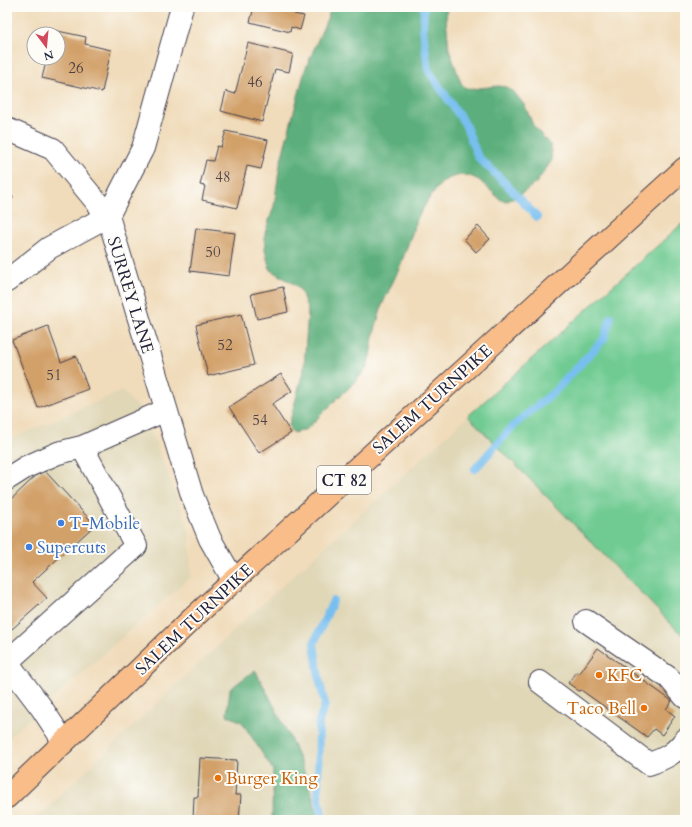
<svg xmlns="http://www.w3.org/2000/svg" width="692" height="827" viewBox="0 0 692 827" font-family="Cardo,serif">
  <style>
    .built { fill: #e0d7b7 }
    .green { fill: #70cb92; stroke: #497666 }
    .forest { fill: #5caf7c; stroke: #3f685c }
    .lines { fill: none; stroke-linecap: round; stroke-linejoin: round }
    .stream { stroke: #78bff0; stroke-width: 8 }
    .building { fill: #d2a069 }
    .minor-casing { stroke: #413e4e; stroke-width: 24 }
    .major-casing { stroke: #413e4e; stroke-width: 24 }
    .minor { stroke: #fff; stroke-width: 22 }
    .major { stroke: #f8bd89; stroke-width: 22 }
    .shop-dot { fill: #3f7fe0; stroke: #fdfcf7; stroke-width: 1.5 }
    .food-dot { fill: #e8710a; stroke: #fdfcf7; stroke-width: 1.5 }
    .labels { text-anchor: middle; stroke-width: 4; stroke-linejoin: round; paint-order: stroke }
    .number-label { font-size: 15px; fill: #4e4246 }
    .shield { fill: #fdfcf7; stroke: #646373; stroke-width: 1 }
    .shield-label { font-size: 16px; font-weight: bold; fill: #22223b }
    .street-label { font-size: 17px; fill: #22223b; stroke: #fdfcf7 }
    .shop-label { font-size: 17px; fill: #366cbe; stroke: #fdfcf7; text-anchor: start }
    .food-label { font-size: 17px; fill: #c56008; stroke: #fdfcf7; text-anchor: start }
  </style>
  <rect width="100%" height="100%" fill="#fdfcf7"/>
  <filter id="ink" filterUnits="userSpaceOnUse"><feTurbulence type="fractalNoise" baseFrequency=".025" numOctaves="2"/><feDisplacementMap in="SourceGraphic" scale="8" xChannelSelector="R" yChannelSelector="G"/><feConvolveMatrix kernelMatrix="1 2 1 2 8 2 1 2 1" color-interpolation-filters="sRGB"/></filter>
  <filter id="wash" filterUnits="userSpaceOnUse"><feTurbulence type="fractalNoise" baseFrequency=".012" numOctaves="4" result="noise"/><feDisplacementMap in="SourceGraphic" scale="16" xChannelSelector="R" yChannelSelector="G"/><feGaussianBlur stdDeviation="0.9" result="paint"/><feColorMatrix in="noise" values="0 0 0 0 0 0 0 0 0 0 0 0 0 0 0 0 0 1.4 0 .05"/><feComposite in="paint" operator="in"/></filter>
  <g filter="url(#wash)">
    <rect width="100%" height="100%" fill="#f0dbba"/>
    <path class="built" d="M122 391 144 413 190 532 191 577 7 739V443L13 438Z
      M468 416 685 638V820H318L305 776 283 725 255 670 242 722 273 770 272 820H34L235 629Z"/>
    <path class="green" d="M685 221V638L468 416Z"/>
    <path class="forest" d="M332 7H447L446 18 449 49 461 83 466 88 472 89 498 86 506 87 514 92 525 106 533 125 550 145 552 160 537 182 517 197 507 201 501 200 479 180 470 176 461 175 452 177 444 181 437 188 431 195 418 217 399 269 382 305 373 337 370 356 366 369 354 383 339 397 307 429 293 433 290 430 289 425 304 368 308 311 301 291 294 284 270 270 265 250V233L274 206 280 164 305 70Z
      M255 670C280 717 308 767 318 820H272L273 770 242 722 227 715 230 689Z"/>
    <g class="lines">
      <path class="stream" d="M424 7 423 29 428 70 465 124 478 157 505 183 537 217
        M475 469 513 426 555 391 604 339 611 317
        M323 820 318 794 319 721 325 705 319 678 314 643 333 601"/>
    </g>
    <g id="blocks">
      <path class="building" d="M254 7H296L294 14 304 16 300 30 291 27 290 32 250 22Z
        M53 30 86 37 85 44 111 50 102 92 42 78 47 58H58V34H52Z
        M248 43 293 54 289 72 275 69 262 122 221 111 226 91 235 94Z
        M226 131 268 140 261 169 247 166 237 208 202 200 205 186 200 185 206 160 213 161 217 146 221 147Z
        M7 195 13 197 7 211Z
        M478 226 490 239 476 252 464 239Z
        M196 228 235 233 229 276 190 271Z
        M283 287 288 312 257 319 251 294Z
        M241 314 254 365 208 376 196 325Z
        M48 326 61 362 76 356 88 389 38 408 12 340Z
        M281 374 292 391 272 404 291 433 259 453 229 407Z
        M43 469 95 525 32 582 47 598 12 629 7 624V503Z
        M598 648 672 701 666 709 675 716 662 735 654 729 647 737 581 690 579 691 568 683 576 672 579 674Z
        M200 758 237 760 235 795H241L239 820H193L194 797H198Z"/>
    </g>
  </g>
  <g filter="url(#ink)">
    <use href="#blocks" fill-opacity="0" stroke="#413e4e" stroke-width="1"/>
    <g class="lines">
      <defs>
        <path id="minor" d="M182 7 143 148 108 216 192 495 210 539 234 581
          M7 129 53 149 108 216 49 248 7 281
          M7 479 26 467 58 453 82 447 166 410
          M586 621 669 678 685 697
          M7 662 136 546 82 447
          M7 662 41 707 64 742
          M540 682 649 764C666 758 674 754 685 740"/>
        <path id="major" d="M7 797 193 618 685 168"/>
      </defs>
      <use href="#minor" class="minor-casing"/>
      <use href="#major" class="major-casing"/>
      <use href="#minor" class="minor"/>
      <use href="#major" class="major"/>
    </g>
  </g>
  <g class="shop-dot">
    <circle cx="61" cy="523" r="4"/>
    <circle cx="29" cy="547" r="4"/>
  </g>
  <g class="food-dot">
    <circle cx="599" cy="675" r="4"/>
    <circle cx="644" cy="708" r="4"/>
    <circle cx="218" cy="778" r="4"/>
  </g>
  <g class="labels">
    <g class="number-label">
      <text x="76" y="73">26</text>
      <text x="255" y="87">46</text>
      <text x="223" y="182">48</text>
      <text x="213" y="257">50</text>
      <text x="225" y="350">52</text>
      <text x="54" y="380">51</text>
      <text x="260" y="425">54</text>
    </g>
    <rect class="shield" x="317" y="466" width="54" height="28" rx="3"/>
    <g class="shield-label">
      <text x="344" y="486">CT 82</text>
    </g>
    <g class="street-label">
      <text transform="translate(131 295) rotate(73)" y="6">SURREY LANE</text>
      <text transform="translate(432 399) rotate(-42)" y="6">SALEM TURNPIKE</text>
      <text transform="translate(194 619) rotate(-43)" y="6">SALEM TURNPIKE</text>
    </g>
    <g class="shop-label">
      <text x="69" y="529">T-Mobile</text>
      <text x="37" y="553">Supercuts</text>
    </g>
    <g class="food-label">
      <text x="607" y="681">KFC</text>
      <text x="636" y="714" text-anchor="end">Taco Bell</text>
      <text x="226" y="784">Burger King</text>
    </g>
  </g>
  <rect width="692" height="827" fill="none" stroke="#fdfcf7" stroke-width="24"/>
  <g transform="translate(46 46) rotate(164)"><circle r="19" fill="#fdfcf7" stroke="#a5a5ac"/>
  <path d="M0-3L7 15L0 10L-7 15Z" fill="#d1495b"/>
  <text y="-6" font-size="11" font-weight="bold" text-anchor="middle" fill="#22223b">N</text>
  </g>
</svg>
